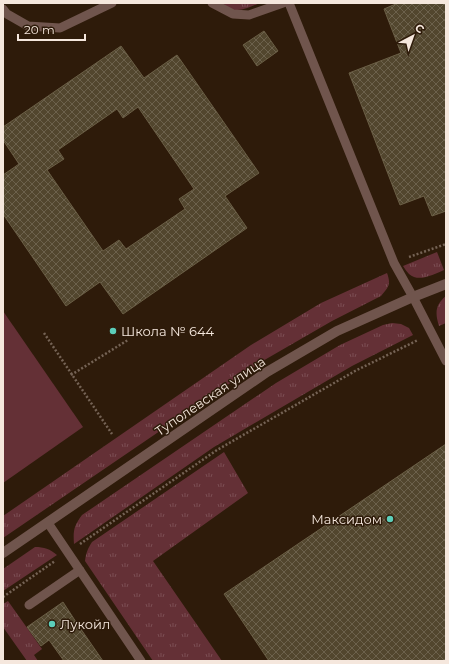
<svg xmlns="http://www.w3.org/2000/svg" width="449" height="664" viewBox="0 0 449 664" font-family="Montserrat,sans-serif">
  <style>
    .grass { fill: url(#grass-tufts) }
    .pitch { fill: #643036 }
    .building { fill: url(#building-cross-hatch); stroke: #6a5e45; fill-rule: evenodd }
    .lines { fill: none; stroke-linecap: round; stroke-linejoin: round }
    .path { stroke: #756355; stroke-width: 2.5; stroke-dasharray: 2 2; stroke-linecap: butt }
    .lane { stroke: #70554d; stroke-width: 9 }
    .street { stroke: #70554d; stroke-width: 10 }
    .poi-dot { fill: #5cceba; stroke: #2e1b0a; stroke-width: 1.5 }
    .labels { text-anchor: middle; stroke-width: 3; stroke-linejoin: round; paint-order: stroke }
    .poi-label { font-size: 13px; fill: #f5e7dd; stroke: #2e1b0a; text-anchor: start }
    .street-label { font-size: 13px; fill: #f5e7dd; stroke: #2e1b0a }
  </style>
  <defs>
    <pattern id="grass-tufts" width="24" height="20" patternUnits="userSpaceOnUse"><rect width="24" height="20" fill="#643036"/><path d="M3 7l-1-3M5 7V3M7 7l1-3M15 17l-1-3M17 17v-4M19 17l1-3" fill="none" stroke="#7b4e53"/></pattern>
    <pattern id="building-cross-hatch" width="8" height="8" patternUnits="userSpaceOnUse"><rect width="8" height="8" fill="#52462e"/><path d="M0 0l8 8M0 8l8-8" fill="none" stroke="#6c614c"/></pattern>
  </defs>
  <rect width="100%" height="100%" fill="#2e1b0a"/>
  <path class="grass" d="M223 3H260C247 8 234 16 223 3Z
    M437 252 444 270C434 274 419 283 409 274 407 272 405 269 403 266Z
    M387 273C391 284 389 287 381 296L332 321 261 362 3 538V516L251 345 321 303Z
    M446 296V323L439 326C435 313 435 305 446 296Z
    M392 323 401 324 409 328 413 335 352 366 214 447 74 544C73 530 74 526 82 515L276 383 340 345 383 325Z
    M224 452 248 493 153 561 222 661H153L85 561C86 553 88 548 92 542Z
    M35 547C44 547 50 549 57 555L3 591V569Z
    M8 601 42 649 34 655 38 661H27L3 627V604Z"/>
  <path class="pitch" d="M3 311 83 427 3 483Z"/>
  <path class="building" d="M398 3H446V211L432 216 424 196 400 205 349 73 401 53 384 9Z
    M264 31 278 51 257 66 243 45Z
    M121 46 144 78 177 55 259 173 225 196 247 228 123 314 100 282 66 306 3 214V175L19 164 3 140V127ZM138 107 194 189 179 199 185 209 126 249 119 240 103 251 47 170 64 159 58 150 117 109 123 118Z
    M446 444V661H269L224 594Z
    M63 602 76 622 103 661H64L49 640 41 646 27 627Z"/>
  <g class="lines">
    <path class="path" d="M409 257 446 244
      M44 333 112 434
      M71 375 128 340
      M80 544 217 450 355 371 418 340
      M3 597 55 561"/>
    <path class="lane" d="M212 3 233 14 249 15 283 3
      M289 3 394 263 413 297 446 361
      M3 9 7 14 28 26 60 28 112 3
      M48 523 141 661
      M29 605 80 570"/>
    <path class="street" d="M3 553 267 372 337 331 413 297 446 284"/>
  </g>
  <g class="poi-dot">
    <circle cx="113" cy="331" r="4"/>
    <circle cx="390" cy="519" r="4"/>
    <circle cx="52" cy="624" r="4"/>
  </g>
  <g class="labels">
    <g class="poi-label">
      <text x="121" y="336">Школа № 644</text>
      <text x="382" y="524" text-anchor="end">Максидом</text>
      <text x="60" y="629">Лукойл</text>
    </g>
    <g class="street-label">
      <text transform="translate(210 396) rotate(-34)" y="5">Туполевская улица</text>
    </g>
  </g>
  <rect width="449" height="664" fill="none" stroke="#f5e7dd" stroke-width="8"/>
  <g transform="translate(413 36) rotate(41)" stroke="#2e1b0a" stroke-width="3" paint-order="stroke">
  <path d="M0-3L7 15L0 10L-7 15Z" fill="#f5e7dd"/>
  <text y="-6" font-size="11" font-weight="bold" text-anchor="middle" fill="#f5e7dd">С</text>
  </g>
  <path d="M18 34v6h67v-6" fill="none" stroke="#f5e7dd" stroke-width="2"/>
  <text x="24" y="34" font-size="12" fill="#f5e7dd" stroke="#2e1b0a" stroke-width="3" paint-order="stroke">20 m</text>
</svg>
